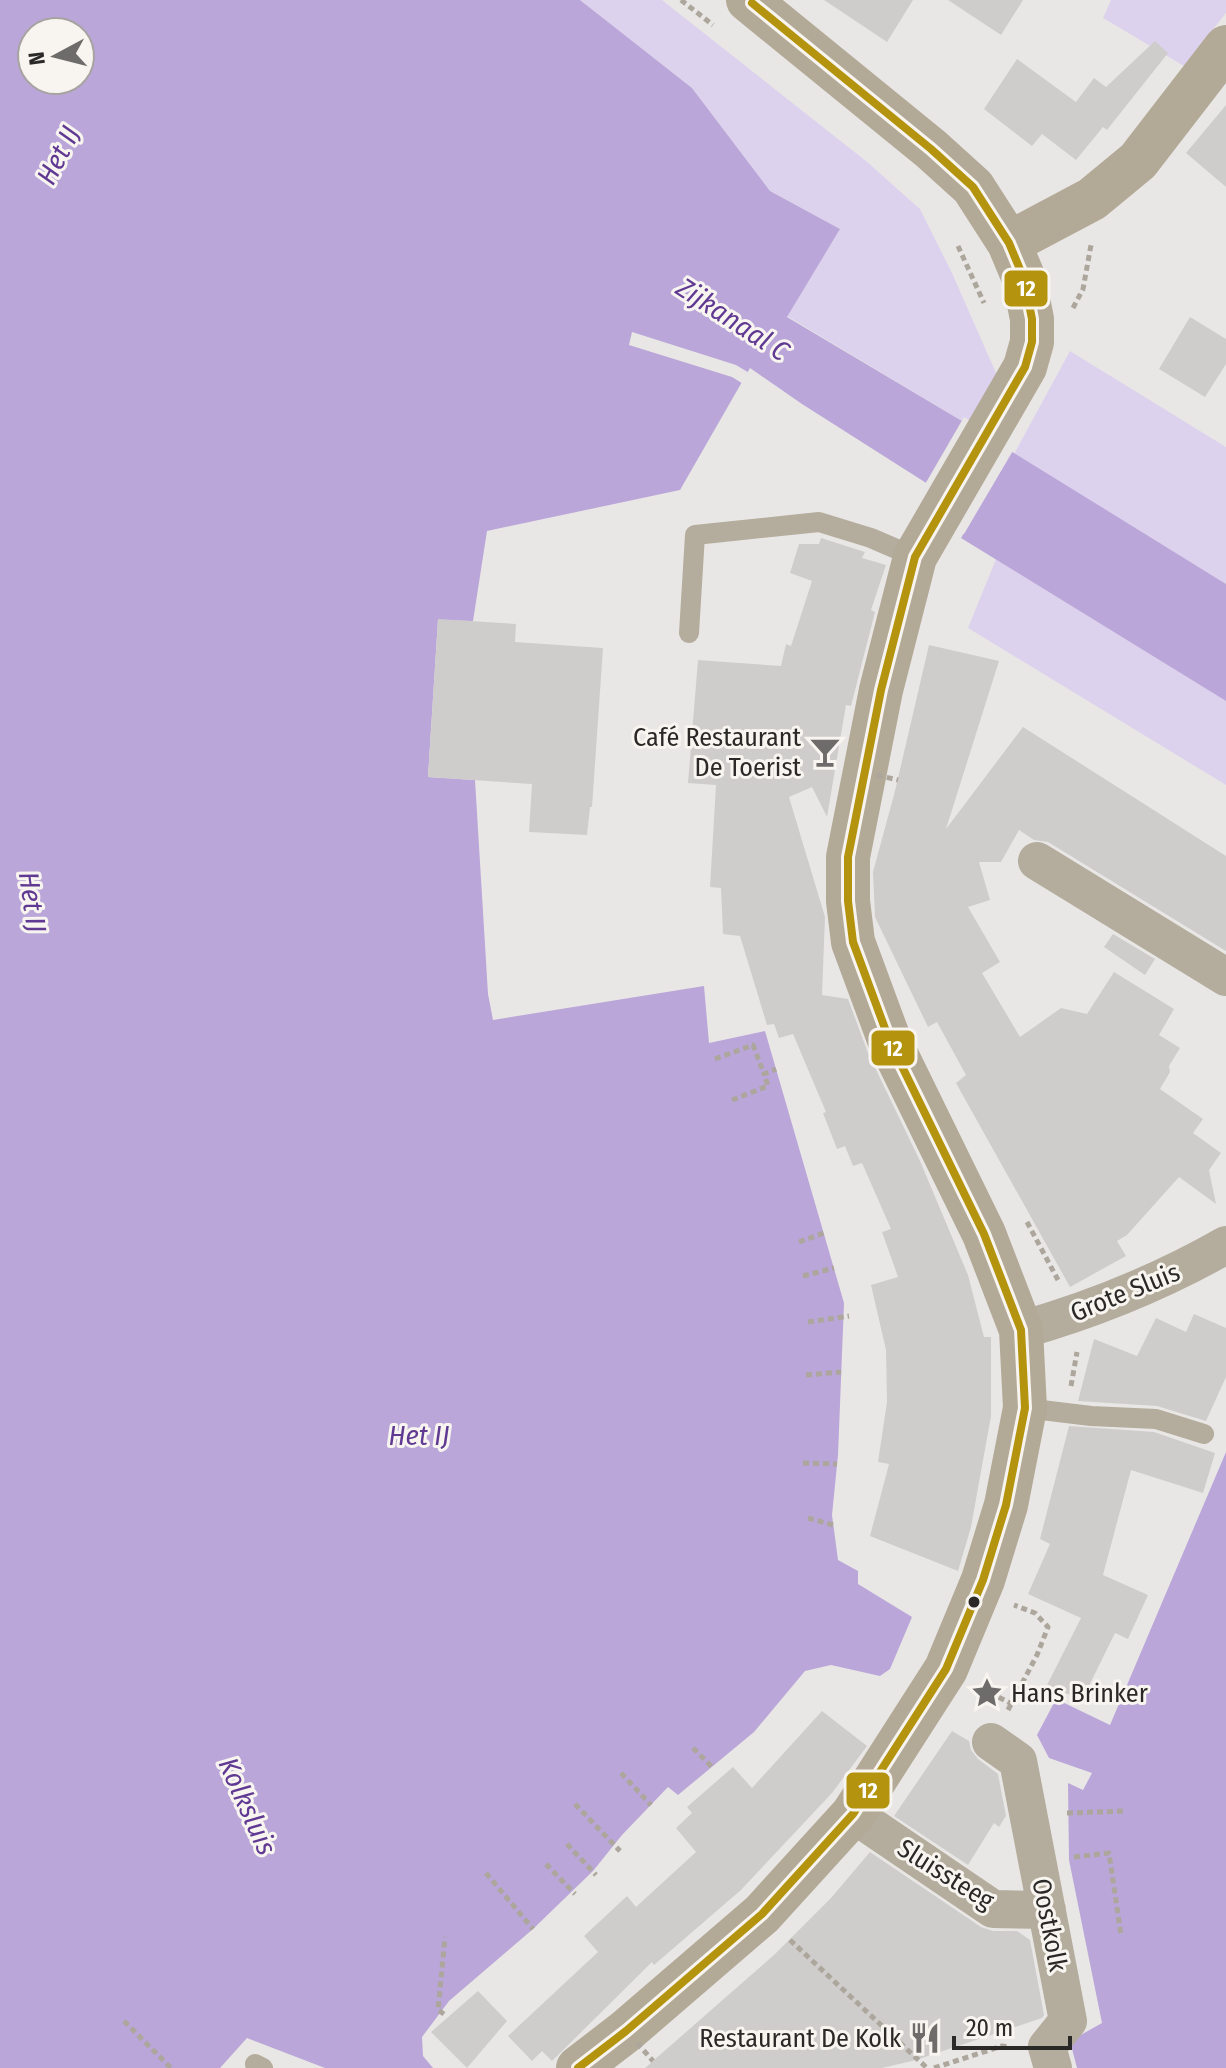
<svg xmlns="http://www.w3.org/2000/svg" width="1226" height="2068" viewBox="0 0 1226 2068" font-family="'Fira Sans Condensed',sans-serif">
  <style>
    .green { fill: #ddd2ed }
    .water { fill: #baa6d9; fill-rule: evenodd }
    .pier { fill: #e9e7e5 }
    .building { fill: #cfcdcc }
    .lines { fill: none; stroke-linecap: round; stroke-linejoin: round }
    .path { stroke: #aca69c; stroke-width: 5; stroke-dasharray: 6 4; stroke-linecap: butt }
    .lane { stroke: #b4ac9c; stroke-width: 20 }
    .street { stroke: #b4ac9c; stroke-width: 38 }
    .secondary { stroke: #b3a997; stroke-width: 44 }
    .path-bridge { stroke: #aca69c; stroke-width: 5; stroke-dasharray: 6 4; stroke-linecap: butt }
    .bus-1-casing { stroke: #f8f5f0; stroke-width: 14 }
    .bus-1 { stroke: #b4930e; stroke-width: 8 }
    .bus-dot { fill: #2a2927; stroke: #f8f5f0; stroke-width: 3 }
    .labels { text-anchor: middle; stroke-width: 6; stroke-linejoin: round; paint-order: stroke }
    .poi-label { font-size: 26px; fill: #2a2927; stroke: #f8f5f0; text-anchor: end }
    .street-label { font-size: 26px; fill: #2a2927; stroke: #f8f5f0 }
    .water-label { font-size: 28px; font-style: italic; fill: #603992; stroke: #f8f5f0 }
    .line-badge { stroke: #f8f5f0; stroke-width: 3 }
    .badge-label { font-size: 22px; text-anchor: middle; font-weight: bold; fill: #fff }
  </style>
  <rect width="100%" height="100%" fill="#e9e7e5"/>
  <path class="green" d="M580 0H662L866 161 920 209 952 273 996 373V396L972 427 787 316 840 229 770 191 692 88Z
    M1111 0H1226V13L1184 66 1103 18Z
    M1070 351 1226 447V584L1014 454Z
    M996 559 1226 701V785L968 628Z"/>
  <path class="water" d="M0 0H580L692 88 770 191 840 229 787 317 972 427 1226 584V701L961 538 975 514 802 404 750 368 680 490 487 531 473 621 438 620 428 777 475 780 488 994 493 1020 704 986 709 1043 765 1031 844 1303 838 1455 832 1515 838 1560 858 1571V1584L912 1617 890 1669 880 1676 831 1665 805 1671 754 1732 678 1795 668 1787 622 1835 593 1871 533 1929 449 2001 422 2037 423 2056 433 2068H325L247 2038 220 2068H0ZM32 32H80V80H32Z
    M1226 1452V2068H1077L1070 2041 1102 2023 1069 1860 1068 1783 1083 1790 1092 1773 1049 1758 1037 1735 1056 1699 1110 1725Z"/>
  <path class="pier" d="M632 332 736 365 751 374 745 385 732 377 629 345Z
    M964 417 1014 449 964 534 960 532 970 515 924 486Z"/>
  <path class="building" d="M824 0H913L887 42Z
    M948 0H1023L1001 35Z
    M1155 41 1168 53 1107 130 1103 127 1076 160 1042 134 1032 146 984 109 1017 59 1076 102 1094 78 1106 87Z
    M1226 105V187L1186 153Z
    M1190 317 1226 339V364L1205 397 1159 369Z
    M821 538 865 552 862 558 886 565 871 610 875 612 851 706 846 705 827 817 812 787 789 797 825 917 822 995 848 999 868 1053 920 1161 968 1275 984 1337H991V1416L971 1527 958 1571 870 1536 889 1464 878 1462 887 1402 886 1350 871 1285 898 1277 882 1232 891 1229 862 1163 853 1166 845 1146 837 1149 823 1113 826 1112 793 1034 779 1038 774 1024 767 1025 740 936 723 934 721 888 710 887 716 785 688 783 698 660 781 666 786 644 791 646 812 581 790 573 799 544H819Z
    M438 619 516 624 515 642 603 648 592 807H590L587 835 529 832 532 784 428 777Z
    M929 645 999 661 946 829 1023 727 1226 856V951L1048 842 1034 840 1019 830 1001 862H979L990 900 968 907 1000 962 982 973 1020 1037 1061 1008 1087 1014 1114 972 1174 1009 1159 1035 1180 1048 1169 1066 1170 1072 1160 1089 1203 1119 1193 1133 1221 1153 1209 1170 1216 1204 1179 1177 1127 1235 1117 1241 1126 1256 1070 1287 956 1083 966 1075 937 1022 928 1027 875 917 873 872 895 791Z
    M1113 934 1155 959 1145 975 1104 947Z
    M1194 1314 1226 1328V1377L1206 1421 1157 1406 1078 1401 1094 1339 1137 1356 1156 1318 1186 1332Z
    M1069 1426 1154 1432 1215 1453 1203 1493 1131 1470 1103 1575 1148 1595 1128 1639 1115 1633 1082 1700 1047 1685 1081 1618 1028 1594 1050 1544 1040 1539Z
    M822 1711 867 1746 832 1793 741 1890 654 1965 652 1962 552 2061 542 2051 532 2061 508 2036 598 1952 584 1936 627 1896 636 1907 696 1852 676 1828 692 1813 687 1807 733 1767 752 1788Z
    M952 1731 969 1741 971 1750 978 1759 998 1774 1006 1816 999 1827 994 1823 968 1865 894 1816Z
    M870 1852 981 1927 993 1931H1017L1030 1940 1044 2015 1042 2018 916 2060 882 2068H645L775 1954 831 1898Z
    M478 1991 507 2021 467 2068 431 2032Z"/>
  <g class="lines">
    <path class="path" d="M681 0 713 25
      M958 246 984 303
      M1073 308 1083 289 1091 245
      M715 1059 753 1045 764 1074
      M732 1100 768 1086 764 1074 776 1069
      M1027 1222 1058 1280
      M799 1242 824 1233
      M803 1276 834 1268
      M808 1322 849 1316
      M806 1375 841 1372
      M1071 1386 1077 1352
      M803 1463 837 1464
      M808 1518 833 1525
      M981 1688 1012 1704
      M1008 1710 1037 1655 1048 1627 1035 1613 1014 1605
      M693 1748 712 1767
      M621 1773 651 1805
      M575 1804 620 1851
      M1067 1813 1126 1811
      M567 1844 596 1875
      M1074 1857 1109 1853 1121 1935
      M546 1864 575 1894
      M486 1873 533 1929
      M790 1940 927 2068
      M444 2014 438 2010 445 1937
      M124 2021 171 2068
      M934 2068 1002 2046 1010 2047"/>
    <path class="lane" d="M689 633 695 535 819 522 871 538 915 557
      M1025 1408 1091 1416 1156 1419 1204 1434
      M255 2064 263 2068"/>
    <path class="street" d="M1037 861 1226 977
      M1021 1330C1092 1310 1161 1282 1226 1245
      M991 1742 1018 1761 1068 2021 1047 2047 1053 2068
      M853 1814 993 1909 1047 1910"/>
    <path class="secondary" d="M1009 243 1092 199 1138 161 1226 47
      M578 2068 626 2031 762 1914 853 1814 946 1669 983 1580 1006 1505 1025 1408 1021 1330 984 1234 890 1042 853 942 848 901V857L881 690 915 557 1025 367 1032 342V319L1024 279 1009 243 973 187 931 149 748 0"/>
    <path class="path-bridge" d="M877 775 898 780
      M637 2043 653 2061"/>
    <defs>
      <path id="bus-1" d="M578 2068 626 2031 762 1914 853 1814 946 1669 983 1580 1006 1505 1025 1408 1021 1330 984 1234 890 1042 853 942 848 901V857L881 690 915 557 1025 367 1032 342V319L1024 279 1009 243 973 187 931 149 752 3"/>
    </defs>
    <use href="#bus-1" class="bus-1-casing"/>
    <use href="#bus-1" class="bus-1"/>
  </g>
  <defs>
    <symbol id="bar-bare" viewBox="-9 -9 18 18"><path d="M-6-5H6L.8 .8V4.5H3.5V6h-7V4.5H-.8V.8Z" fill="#6d6c6a" stroke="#f8f5f0" stroke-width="2.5" paint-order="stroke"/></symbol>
    <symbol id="sight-bare" viewBox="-9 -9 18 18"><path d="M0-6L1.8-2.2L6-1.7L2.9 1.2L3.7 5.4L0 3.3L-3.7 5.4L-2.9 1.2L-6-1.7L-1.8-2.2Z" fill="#6d6c6a" stroke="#f8f5f0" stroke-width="2.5" paint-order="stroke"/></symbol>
    <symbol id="restaurant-bare" viewBox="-9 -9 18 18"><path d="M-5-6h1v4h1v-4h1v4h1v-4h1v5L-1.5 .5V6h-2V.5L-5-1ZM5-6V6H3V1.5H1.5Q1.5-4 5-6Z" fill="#6d6c6a" stroke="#f8f5f0" stroke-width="2.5" paint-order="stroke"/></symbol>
  </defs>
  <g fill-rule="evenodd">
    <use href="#bar-bare" x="803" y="730" width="44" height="44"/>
    <use href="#sight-bare" x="965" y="1671" width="44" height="44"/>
    <use href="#restaurant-bare" x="903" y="2016" width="44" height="44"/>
  </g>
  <circle class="bus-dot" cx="974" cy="1602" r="7"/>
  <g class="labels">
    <g class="poi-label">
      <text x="801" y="746">Café Restaurant<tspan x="801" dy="30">De Toerist</tspan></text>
      <text x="1011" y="1702" text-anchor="start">Hans Brinker</text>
      <text x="901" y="2047">Restaurant De Kolk</text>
    </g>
    <g class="street-label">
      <text transform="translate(1125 1292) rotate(-22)" y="9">Grote Sluis</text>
      <text transform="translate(946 1874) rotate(32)" y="9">Sluissteeg</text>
      <text transform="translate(1050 1925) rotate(79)" y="9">Oostkolk</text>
    </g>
    <g class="water-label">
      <text transform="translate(58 155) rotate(-63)" y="10">Het IJ</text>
      <text transform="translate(733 319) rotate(33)" y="10">Zijkanaal C</text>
      <text transform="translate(33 902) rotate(82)" y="10">Het IJ</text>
      <text x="419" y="1445">Het IJ</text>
      <text transform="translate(248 1806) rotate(66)" y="10">Kolksluis</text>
    </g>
  </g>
  <g class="line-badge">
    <rect x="1003" y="269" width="46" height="39" rx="8" fill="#b4930e"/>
    <rect x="870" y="1029" width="46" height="38" rx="8" fill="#b4930e"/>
    <rect x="845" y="1771" width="46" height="39" rx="8" fill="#b4930e"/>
  </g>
  <g class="badge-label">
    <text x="1026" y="296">12</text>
    <text x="893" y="1056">12</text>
    <text x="868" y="1798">12</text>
  </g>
  <g transform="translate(56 56) rotate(263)"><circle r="38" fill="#f8f5f0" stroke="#a6a3a0" stroke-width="2"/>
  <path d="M0-6L14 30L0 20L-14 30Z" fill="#6d6c6a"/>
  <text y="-12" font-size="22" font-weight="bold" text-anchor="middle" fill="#2a2927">N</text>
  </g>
  <path d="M954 2036v12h116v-12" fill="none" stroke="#2a2927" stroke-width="4"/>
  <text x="966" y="2036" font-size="24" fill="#2a2927" stroke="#f8f5f0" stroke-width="6" paint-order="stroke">20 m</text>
</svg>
